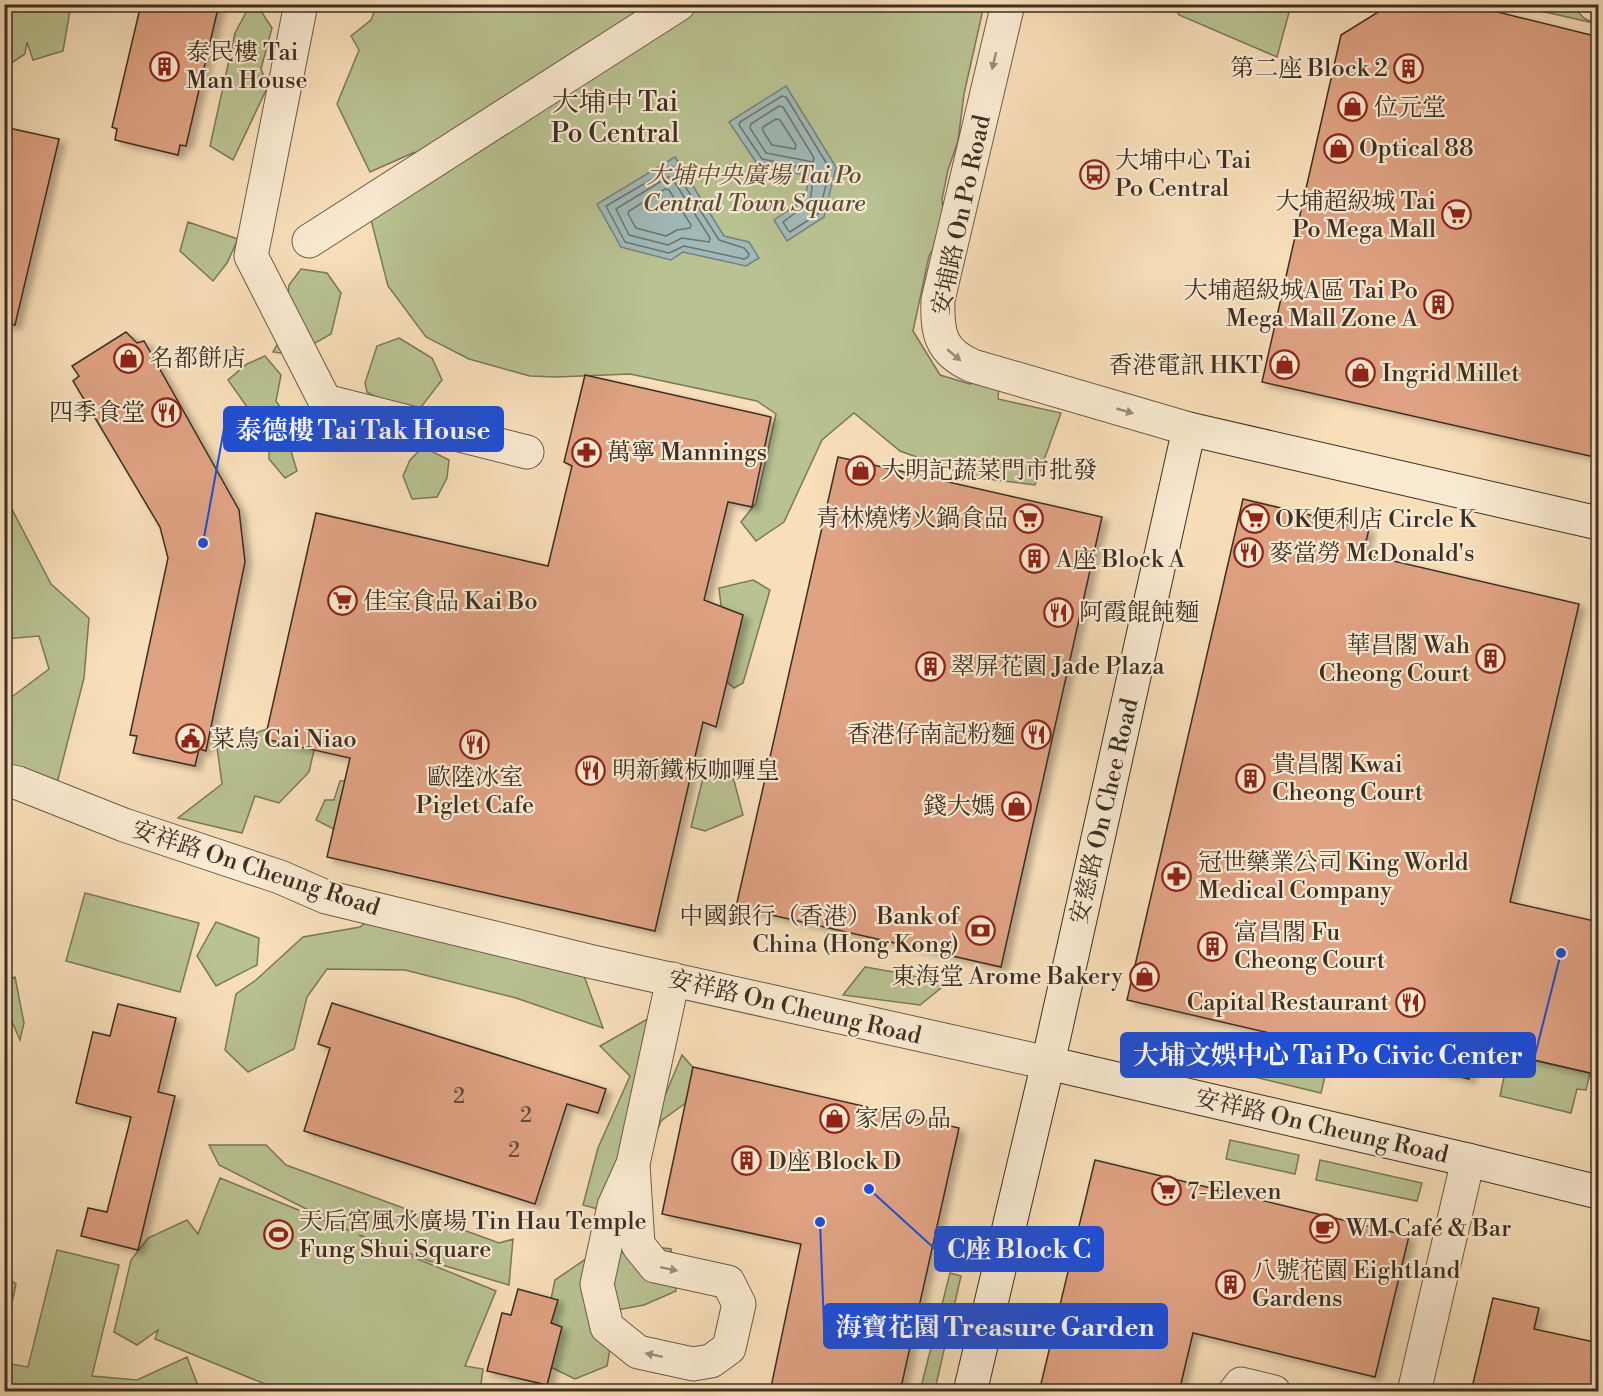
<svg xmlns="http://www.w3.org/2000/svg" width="1603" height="1396" viewBox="0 0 1603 1396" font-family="'Libre Bodoni','Noto Serif TC','Noto Serif JP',serif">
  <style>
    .green { fill: #b9c292; stroke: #7b785b; stroke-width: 1.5 }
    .water { fill: #a0bab9; stroke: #78827d; stroke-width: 1.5 }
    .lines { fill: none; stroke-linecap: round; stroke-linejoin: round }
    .shore { stroke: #6e746e; stroke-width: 1.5 }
    .building { fill: #dfa283; stroke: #3d2f24; stroke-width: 1.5; filter: url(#shadow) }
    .street-casing { stroke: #6c5b4a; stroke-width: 35 }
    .secondary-casing { stroke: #3d2f24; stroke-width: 35 }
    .street { stroke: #faead2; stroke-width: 33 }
    .secondary { stroke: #faead2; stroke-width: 33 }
    .oneway { fill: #9c8c7b }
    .labels { text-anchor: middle; stroke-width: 4.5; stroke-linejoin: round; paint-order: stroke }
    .number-label { font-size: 21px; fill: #664c3c }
    .poi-label { font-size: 24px; fill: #3d2f24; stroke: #faead2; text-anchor: start }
    .park-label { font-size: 24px; font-style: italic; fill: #564c3a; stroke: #faead2 }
    .street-label { font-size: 24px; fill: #3d2f24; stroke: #faead2 }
    .quarter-label { font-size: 27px; fill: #3d2f24; stroke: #faead2 }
    .leader { fill: none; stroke: #1d4ed8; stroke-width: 2 }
    .callout-dot { fill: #1d4ed8; stroke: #faead2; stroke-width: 2 }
    .callout { fill: #1d4ed8; stroke: #1d4ed8; stroke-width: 2 }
    .callout-label { font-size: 26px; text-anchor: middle; font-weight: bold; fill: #fff }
  </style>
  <defs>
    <filter id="shadow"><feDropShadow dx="6" dy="4" stdDeviation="3" flood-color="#0004"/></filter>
  </defs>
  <rect width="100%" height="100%" fill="#f8dfba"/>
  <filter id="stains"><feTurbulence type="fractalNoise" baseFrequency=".00333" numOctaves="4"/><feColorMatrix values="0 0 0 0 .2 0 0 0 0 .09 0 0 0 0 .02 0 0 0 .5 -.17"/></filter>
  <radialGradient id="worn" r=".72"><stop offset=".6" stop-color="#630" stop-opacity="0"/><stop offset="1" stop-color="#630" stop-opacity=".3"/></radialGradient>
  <path class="green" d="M5 4 71 5 63 51 33 60 27 42 25 54 5 67Z
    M250 5H257L272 28 261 69 268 86 233 160 210 146 235 33Z
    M377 5H984L964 94 958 141 948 170 942 199 945 230 929 256 913 331 940 375 970 384 986 377 999 385 998 399 1061 413 1035 485 972 477 900 451 854 413 822 440 784 522 756 541 741 522 756 503 776 414 757 401 630 374 556 377 530 376 469 359 426 337 388 286 369 212 415 152 370 172 337 104 359 50 351 36 371 20Z
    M1173 5H1291L1277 57 1179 15Z
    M1514 5H1598V24Z
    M188 222 238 239 227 263 213 281 180 251Z
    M301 269 327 273 341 293 331 334 294 355 273 352 283 334 286 320 289 285Z
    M399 338 432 358 442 380 418 411 396 408 367 392 365 383 377 346Z
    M265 356 281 375 276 401 300 436 290 448 297 471 285 478 269 459V438L228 380 247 364Z
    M423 447 449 460 447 478 437 497 412 499 403 476 410 460Z
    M4 494 51 584 89 618 84 678 57 783 5 769V702L49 669 39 636 5 639Z
    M753 580 770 590 743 683 734 688 713 670 722 615 719 588Z
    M278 725 315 746 309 772 279 803 255 796 242 833 178 818 222 784 217 747 250 749 258 740 253 734Z
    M732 773 743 815 705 831 691 827 703 778Z
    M354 780 343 834 316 820 325 800H334L340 781Z
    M85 893 199 923 180 992 66 961Z
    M396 899 579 962 603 1028 516 998 405 970 327 969 307 997 294 1049 248 1072 225 1050 236 994 256 980 303 937 360 927Z
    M216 922 259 938 257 965 216 986 197 956Z
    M865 967 905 974 946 984 920 1005 843 995Z
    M15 977 24 1023 20 1040 9 1015 6 981Z
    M651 1017 646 1096 664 1098 682 1055 709 1086 661 1121 624 1216 583 1205 598 1148 630 1076 600 1046Z
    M1155 1033 1326 1072 1321 1093 1151 1052Z
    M1509 1054 1590 1073 1586 1090 1577 1089 1571 1113 1500 1096Z
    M1230 1140 1299 1155 1295 1174 1226 1159Z
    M209 1145H266L286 1165 499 1243 513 1239 509 1285 432 1262 359 1235 496 1291 465 1366 483 1369 480 1391H282L155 1339 158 1330 137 1345 114 1332 131 1260 148 1238 187 1220 198 1234 220 1178 350 1231 219 1165Z
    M1320 1160 1422 1183 1417 1201 1316 1180Z
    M625 1243 671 1249 676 1291 644 1305 617 1310 607 1366 575 1379 538 1361 555 1280 596 1252Z
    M57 1250 119 1265 92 1376 137 1380 187 1357 200 1391H5V1363L28 1367Z
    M950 1273 961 1276 936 1385 934 1391H920Z
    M5 1275 16 1284 5 1334Z"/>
  <path class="water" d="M786 86 836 167 824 217 787 241 774 220 805 199 809 176 758 165 729 122Z
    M675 157 724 236 749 242 759 258 746 266 683 252 671 260 621 247 597 204Z"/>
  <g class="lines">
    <path class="shore" d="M782 96 786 97 830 169 819 213 790 232 788 230 783 222 810 202 814 173 809 169 762 159 739 125 740 122Z
      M779 106 783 107 814 158 813 162 766 153 750 128 751 124Z
      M776 119 780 120 796 145 795 149 772 145 763 131V127Z
      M673 167 719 240 744 248 749 254 748 257 744 259 684 246 669 253 625 242 606 206Z
      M668 177 672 178 710 238 709 242 682 238 668 245 629 235 616 209Z
      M665 189 669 190 691 225 690 228 677 230 666 236 636 228 628 214 629 211Z"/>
  </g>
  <path class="building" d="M141 4H219L186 146 180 145 178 155 115 140 117 129 112 127Z
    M1391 4H1465L1599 37V458L1262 382 1341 35Z
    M4 127 59 139 15 325 4 324Z
    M126 332 137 343 144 341 239 510 245 562 206 751 199 749 195 766 133 753 137 736 130 735 168 558 160 527 73 381 79 376 72 366Z
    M585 375 771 417 752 507 728 502 704 600 743 615 716 727 703 722 655 931 327 857 350 758 265 739 316 513 548 566 572 466 564 462Z
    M838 457 1102 517 1001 967 736 907Z
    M1243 499 1369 529 1363 554 1579 604 1510 902 1599 922V1075L1477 1047 1469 1079 1127 1000Z
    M332 1003 606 1089 598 1113 567 1104 535 1204 304 1131 330 1048 318 1044Z
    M118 1004 176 1018 158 1092 175 1096 138 1250 81 1236 88 1208 107 1212 131 1117 76 1103 93 1032 110 1036Z
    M693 1067 959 1128 900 1392H770L801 1244 662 1214Z
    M1095 1160 1409 1236 1375 1377 1193 1333 1179 1392H1039Z
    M518 1289 558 1300 551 1323 562 1327 547 1385 487 1371 502 1313 511 1315Z
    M1493 1298 1539 1308 1534 1329 1599 1343V1392H1471Z"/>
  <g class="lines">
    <defs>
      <path id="street" d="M301 4 251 256 325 401 527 452
        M1008 4 938 300C937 333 940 352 973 366L1189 429
        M1594 4 1598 6
        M309 241 679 4
        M4 780 18 783 124 825 280 877 326 897 593 962 1048 1063
        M633 1164 638 1245 655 1266 728 1282 739 1304 729 1348 711 1361 693 1364 638 1352 607 1327 597 1284 614 1206 633 1164 673 979
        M1235 1392 1241 1384 1274 1392
        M1414 1392 1468 1160"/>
      <path id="secondary" d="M1048 1063 1468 1160 1598 1192
        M970 1392 1048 1063 1189 429 1598 523"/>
    </defs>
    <use href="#street" class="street-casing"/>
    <use href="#secondary" class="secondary-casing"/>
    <use href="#street" class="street"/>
    <use href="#secondary" class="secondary"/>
  </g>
  <defs><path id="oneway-solid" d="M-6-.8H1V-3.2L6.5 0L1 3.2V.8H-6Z" transform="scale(1.5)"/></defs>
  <g class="oneway">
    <use href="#oneway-solid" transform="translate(994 61) rotate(103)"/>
    <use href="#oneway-solid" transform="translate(954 355) rotate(40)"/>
    <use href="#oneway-solid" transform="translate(1125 411) rotate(16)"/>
    <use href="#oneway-solid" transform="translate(669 1269) rotate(12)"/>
    <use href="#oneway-solid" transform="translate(654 1355) rotate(-168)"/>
  </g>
  <defs>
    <symbol id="building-ring" viewBox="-11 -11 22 22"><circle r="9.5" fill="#faead2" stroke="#8f2418" stroke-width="1.5"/><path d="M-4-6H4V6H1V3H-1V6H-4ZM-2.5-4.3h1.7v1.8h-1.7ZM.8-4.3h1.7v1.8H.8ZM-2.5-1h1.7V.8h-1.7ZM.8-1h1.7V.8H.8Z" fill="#8f2418"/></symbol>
    <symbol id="shop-ring" viewBox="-11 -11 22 22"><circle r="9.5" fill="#faead2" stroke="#8f2418" stroke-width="1.5"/><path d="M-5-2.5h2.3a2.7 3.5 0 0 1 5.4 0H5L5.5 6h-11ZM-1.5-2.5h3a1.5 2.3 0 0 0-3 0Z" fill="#8f2418"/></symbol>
    <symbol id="bus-ring" viewBox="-11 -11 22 22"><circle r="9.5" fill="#faead2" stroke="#8f2418" stroke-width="1.5"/><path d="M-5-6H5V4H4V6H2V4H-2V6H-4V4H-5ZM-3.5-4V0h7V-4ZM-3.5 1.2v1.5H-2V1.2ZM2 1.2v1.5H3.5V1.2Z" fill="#8f2418"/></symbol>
    <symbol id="supermarket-ring" viewBox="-11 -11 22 22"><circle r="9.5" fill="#faead2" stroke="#8f2418" stroke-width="1.5"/><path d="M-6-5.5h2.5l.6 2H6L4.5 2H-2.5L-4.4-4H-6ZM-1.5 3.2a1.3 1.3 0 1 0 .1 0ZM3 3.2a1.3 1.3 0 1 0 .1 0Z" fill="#8f2418"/></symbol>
    <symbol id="restaurant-ring" viewBox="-11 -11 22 22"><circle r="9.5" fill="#faead2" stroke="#8f2418" stroke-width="1.5"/><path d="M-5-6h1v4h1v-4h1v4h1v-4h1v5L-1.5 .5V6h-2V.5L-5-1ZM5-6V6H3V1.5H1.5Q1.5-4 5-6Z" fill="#8f2418"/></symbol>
    <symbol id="pharmacy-ring" viewBox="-11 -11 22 22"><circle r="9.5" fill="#faead2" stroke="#8f2418" stroke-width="1.5"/><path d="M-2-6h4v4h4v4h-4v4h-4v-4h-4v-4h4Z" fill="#8f2418"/></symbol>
    <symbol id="civic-ring" viewBox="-11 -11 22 22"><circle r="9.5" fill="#faead2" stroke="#8f2418" stroke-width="1.5"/><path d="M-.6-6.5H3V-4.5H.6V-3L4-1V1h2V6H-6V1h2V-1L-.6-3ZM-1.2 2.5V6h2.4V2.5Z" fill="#8f2418"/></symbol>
    <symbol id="bank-ring" viewBox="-11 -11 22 22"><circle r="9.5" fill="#faead2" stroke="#8f2418" stroke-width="1.5"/><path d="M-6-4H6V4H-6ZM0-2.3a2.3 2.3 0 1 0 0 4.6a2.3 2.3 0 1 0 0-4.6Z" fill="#8f2418"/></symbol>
    <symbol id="cafe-ring" viewBox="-11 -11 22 22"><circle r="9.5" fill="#faead2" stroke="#8f2418" stroke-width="1.5"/><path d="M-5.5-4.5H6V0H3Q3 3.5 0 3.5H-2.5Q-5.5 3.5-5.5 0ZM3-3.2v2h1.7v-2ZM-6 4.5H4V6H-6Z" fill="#8f2418"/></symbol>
    <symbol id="stadium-ring" viewBox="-11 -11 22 22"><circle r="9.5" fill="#faead2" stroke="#8f2418" stroke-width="1.5"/><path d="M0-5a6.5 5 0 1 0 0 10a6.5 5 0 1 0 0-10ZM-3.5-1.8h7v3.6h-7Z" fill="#8f2418"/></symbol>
  </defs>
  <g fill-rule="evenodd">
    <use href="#building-ring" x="148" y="50" width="33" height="33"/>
    <use href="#building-ring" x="1392" y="52" width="33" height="33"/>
    <use href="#shop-ring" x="1336" y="90" width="33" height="33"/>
    <use href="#shop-ring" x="1322" y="132" width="33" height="33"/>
    <use href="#bus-ring" x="1078" y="158" width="33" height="33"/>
    <use href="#supermarket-ring" x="1440" y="198" width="33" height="33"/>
    <use href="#building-ring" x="1422" y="288" width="33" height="33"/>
    <use href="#shop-ring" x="112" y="342" width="33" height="33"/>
    <use href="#shop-ring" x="1268" y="348" width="33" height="33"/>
    <use href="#shop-ring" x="1344" y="356" width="33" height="33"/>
    <use href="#restaurant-ring" x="150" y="396" width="33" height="33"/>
    <use href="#pharmacy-ring" x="570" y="436" width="33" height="33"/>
    <use href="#shop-ring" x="844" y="454" width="33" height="33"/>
    <use href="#supermarket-ring" x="1012" y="502" width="33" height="33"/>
    <use href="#supermarket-ring" x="1238" y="502" width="33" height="33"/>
    <use href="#restaurant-ring" x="1232" y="536" width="33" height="33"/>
    <use href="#building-ring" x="1018" y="542" width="33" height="33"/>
    <use href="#supermarket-ring" x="326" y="584" width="33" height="33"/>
    <use href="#restaurant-ring" x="1042" y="596" width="33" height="33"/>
    <use href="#building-ring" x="1474" y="642" width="33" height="33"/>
    <use href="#building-ring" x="914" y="650" width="33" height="33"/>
    <use href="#restaurant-ring" x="1020" y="718" width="33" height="33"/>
    <use href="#civic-ring" x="174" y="722" width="33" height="33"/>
    <use href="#restaurant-ring" x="458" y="728" width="33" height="33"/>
    <use href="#restaurant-ring" x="574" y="754" width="33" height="33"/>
    <use href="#building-ring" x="1234" y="762" width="33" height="33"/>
    <use href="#shop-ring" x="1000" y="790" width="33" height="33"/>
    <use href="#pharmacy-ring" x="1160" y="860" width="33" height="33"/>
    <use href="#bank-ring" x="964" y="914" width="33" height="33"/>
    <use href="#building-ring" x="1196" y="930" width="33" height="33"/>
    <use href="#shop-ring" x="1128" y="960" width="33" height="33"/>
    <use href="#restaurant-ring" x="1394" y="986" width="33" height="33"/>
    <use href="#shop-ring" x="818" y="1102" width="33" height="33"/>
    <use href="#building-ring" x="730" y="1144" width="33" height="33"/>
    <use href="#supermarket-ring" x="1150" y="1174" width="33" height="33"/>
    <use href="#cafe-ring" x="1308" y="1212" width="33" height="33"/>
    <use href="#stadium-ring" x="262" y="1218" width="33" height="33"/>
    <use href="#building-ring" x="1214" y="1268" width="33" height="33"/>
  </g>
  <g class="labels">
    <g class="number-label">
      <text x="459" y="1103">2</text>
      <text x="526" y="1122">2</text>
      <text x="514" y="1157">2</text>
    </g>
    <g class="poi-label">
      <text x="186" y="60">泰民樓 Tai<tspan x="186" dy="28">Man House</tspan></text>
      <text x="1388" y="76" text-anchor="end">第二座 Block 2</text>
      <text x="1374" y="115">位元堂</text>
      <text x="1359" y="156">Optical 88</text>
      <text x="1115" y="168">大埔中心 Tai<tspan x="1115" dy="28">Po Central</tspan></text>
      <text x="1436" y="209" text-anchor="end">大埔超級城 Tai<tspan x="1436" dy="28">Po Mega Mall</tspan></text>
      <text x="1418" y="298" text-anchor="end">大埔超級城A區 Tai Po<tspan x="1418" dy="28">Mega Mall Zone A</tspan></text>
      <text x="150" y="366">名都餅店</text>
      <text x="1263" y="373" text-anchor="end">香港電訊 HKT</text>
      <text x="1382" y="381">Ingrid Millet</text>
      <text x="145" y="420" text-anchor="end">四季食堂</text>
      <text x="607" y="460">萬寧 Mannings</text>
      <text x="881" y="478">大明記蔬菜門市批發</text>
      <text x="1008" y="526" text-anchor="end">青林燒烤火鍋食品</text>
      <text x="1275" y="527">OK便利店 Circle K</text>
      <text x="1269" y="561">麥當勞 McDonald's</text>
      <text x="1056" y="567">A座 Block A</text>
      <text x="363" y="609">佳宝食品 Kai Bo</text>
      <text x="1079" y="620">阿霞餛飩麵</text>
      <text x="1470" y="653" text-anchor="end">華昌閣 Wah<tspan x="1470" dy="28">Cheong Court</tspan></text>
      <text x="951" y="674">翠屏花園 Jade Plaza</text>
      <text x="1015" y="742" text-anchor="end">香港仔南記粉麵</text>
      <text x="211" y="747">菜鳥 Cai Niao</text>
      <text x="1272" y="772">貴昌閣 Kwai<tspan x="1272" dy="28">Cheong Court</tspan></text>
      <text x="612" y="778">明新鐵板咖喱皇</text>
      <text x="475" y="785" text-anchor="middle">歐陸冰室<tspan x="475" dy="28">Piglet Cafe</tspan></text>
      <text x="995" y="814" text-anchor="end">錢大媽</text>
      <text x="1198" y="870">冠世藥業公司 King World<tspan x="1198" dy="28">Medical Company</tspan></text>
      <text x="959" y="924" text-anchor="end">中國銀行（香港） Bank of<tspan x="959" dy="28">China (Hong Kong)</tspan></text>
      <text x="1234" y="940">富昌閣 Fu<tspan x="1234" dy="28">Cheong Court</tspan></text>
      <text x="1123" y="984" text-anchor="end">東海堂 Arome Bakery</text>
      <text x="1389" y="1010" text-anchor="end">Capital Restaurant</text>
      <text x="855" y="1126">家居の品</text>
      <text x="768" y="1169">D座 Block D</text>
      <text x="1187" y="1199">7-Eleven</text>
      <text x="299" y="1229">天后宮風水廣場 Tin Hau Temple<tspan x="299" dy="28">Fung Shui Square</tspan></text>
      <text x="1346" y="1236">WM Café &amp; Bar</text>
      <text x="1252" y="1278">八號花園 Eightland<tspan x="1252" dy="28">Gardens</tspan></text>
    </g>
    <g class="park-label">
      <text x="754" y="183">大埔中央廣場 Tai Po<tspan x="754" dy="28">Central Town Square</tspan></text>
    </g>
    <g class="street-label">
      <text transform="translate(961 215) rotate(-78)" y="8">安埔路 On Po Road</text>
      <text transform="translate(1104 811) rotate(-77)" y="8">安慈路 On Chee Road</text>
      <text transform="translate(256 868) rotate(18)" y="8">安祥路 On Cheung Road</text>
      <text transform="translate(795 1007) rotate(13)" y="8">安祥路 On Cheung Road</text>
      <text transform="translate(1322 1126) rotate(13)" y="8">安祥路 On Cheung Road</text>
    </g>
    <g class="quarter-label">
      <text x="615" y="111">大埔中 Tai<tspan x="615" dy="31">Po Central</tspan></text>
    </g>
  </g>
  <path class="leader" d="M203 543L224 429M1561 953L1535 1055M869 1189L935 1249M820 1222L824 1326"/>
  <g class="callout-dot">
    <circle cx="203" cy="543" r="6"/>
    <circle cx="1561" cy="953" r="6"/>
    <circle cx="869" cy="1189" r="6"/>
    <circle cx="820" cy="1222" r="6"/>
  </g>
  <g class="callout">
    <rect x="224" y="407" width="279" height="44" rx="6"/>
    <rect x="1121" y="1033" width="414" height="44" rx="6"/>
    <rect x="935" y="1227" width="168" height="44" rx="6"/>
    <rect x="824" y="1304" width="343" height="44" rx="6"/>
  </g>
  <g class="callout-label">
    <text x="363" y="439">泰德樓 Tai Tak House</text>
    <text x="1328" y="1064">大埔文娛中心 Tai Po Civic Center</text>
    <text x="1019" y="1258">C座 Block C</text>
    <text x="995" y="1336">海寶花園 Treasure Garden</text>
  </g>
  <rect width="1603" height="1396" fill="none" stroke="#f8dfba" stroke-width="24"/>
  <rect x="6" y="6" width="1591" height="1384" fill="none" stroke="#3d2f24" stroke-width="3"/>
  <rect x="12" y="12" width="1579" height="1372" fill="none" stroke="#3d2f24" stroke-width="1.5"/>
  <rect width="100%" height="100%" filter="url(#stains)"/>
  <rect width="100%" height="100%" fill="url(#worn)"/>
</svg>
